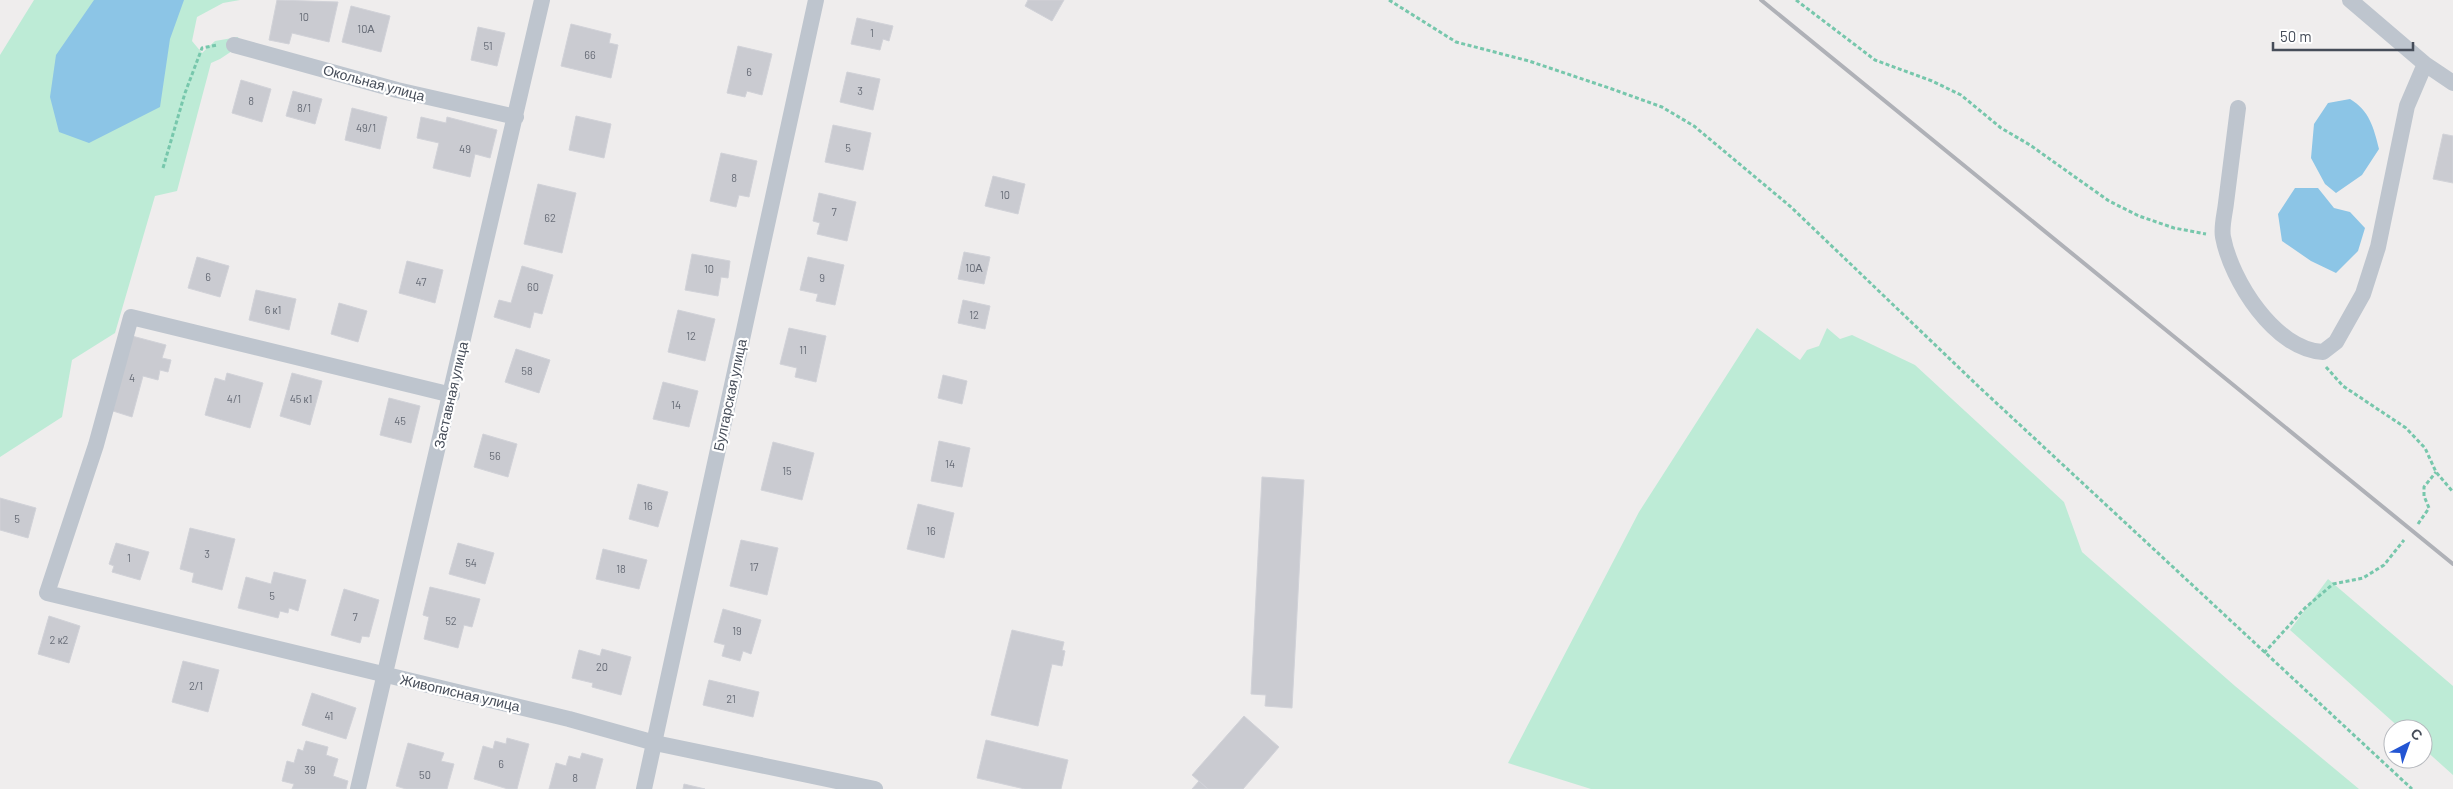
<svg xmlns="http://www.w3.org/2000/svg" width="2453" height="789" viewBox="0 0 2453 789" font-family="Barlow,sans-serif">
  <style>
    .green { fill: #bdebd6 }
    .water { fill: #8cc5e6 }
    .building { fill: #cacbd1; stroke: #d1d2d8 }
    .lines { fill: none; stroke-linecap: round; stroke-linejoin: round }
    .path { stroke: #77c7ac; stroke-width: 3; stroke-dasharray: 4 2.5; stroke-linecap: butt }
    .minor { stroke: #bec5ce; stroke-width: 16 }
    .rail { stroke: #afb1b7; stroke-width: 4 }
    .labels { text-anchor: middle; stroke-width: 4.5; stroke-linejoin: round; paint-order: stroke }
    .number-label { font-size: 11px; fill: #676c77 }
    .street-label { font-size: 14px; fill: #464d59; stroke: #fff }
  </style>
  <rect width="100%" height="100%" fill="#efeded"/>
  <path class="green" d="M34 0H240L223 3 197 17 192 41 202 53 215 41 238 37 241 45 220 59 211 63 177 191 155 196 115 333 72 360 62 417 0 457V55Z
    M1757 328 1800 360 1807 350 1819 346 1827 328 1840 339 1852 335 1915 365 2064 502 2082 552 2235 686 2359 789H1591L1508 763 1639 512Z
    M2328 579 2453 686V775L2423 748V729H2401L2290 630Z"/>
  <path class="water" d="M94 0H184L170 39 160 107 89 143 59 132 50 97 56 55Z
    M2350 99C2369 110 2374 128 2379 149L2362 175 2336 193 2325 184 2311 158 2314 124 2328 103Z
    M2295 188H2318L2334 208 2350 212 2365 228 2358 251 2336 273 2311 261 2282 241 2278 214Z"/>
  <path class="building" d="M277 0 338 2 329 42 292 33 289 44 269 40Z
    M1028 0H1064L1052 21 1025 6Z
    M351 6 390 16 381 52 342 42Z
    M857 18 893 26 889 41 883 39 880 50 851 44Z
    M571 24 611 34 609 43 618 45 611 78 561 66Z
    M478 27 505 33 497 66 471 60Z
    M738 46 772 54 762 95 747 91 745 97 727 93Z
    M847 72 880 79 873 110 840 102Z
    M241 80 271 89 262 122 232 113Z
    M293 91 322 99 315 124 286 116Z
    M352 108 387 117 380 149 345 140Z
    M576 116 611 124 604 158 569 150Z
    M421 117 446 123 447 117 497 130 490 158 475 154 470 177 433 168 439 143 417 138Z
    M833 125 871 133 863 170 825 162Z
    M2443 134 2453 136V183L2433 179Z
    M721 153 757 161 749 197 739 195 736 207 710 201Z
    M993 176 1025 184 1018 214 985 206Z
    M538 184 576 193 562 253 524 244Z
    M819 193 856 202 847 241 817 234 820 223 813 221Z
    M964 252 990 257 984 284 958 279Z
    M692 254 730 261 728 278 721 277 718 296 685 290Z
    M197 257 229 266 220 297 188 288Z
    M808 257 844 265 835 305 816 301 818 294 800 290Z
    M407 261 443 270 435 303 399 293Z
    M522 266 553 275 542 314 534 312 530 328 494 317 499 300 511 303Z
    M256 290 296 299 289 330 249 320Z
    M963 300 990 306 985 329 958 323Z
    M339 303 367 311 358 342 331 334Z
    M678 310 715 319 705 361 668 352Z
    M789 328 826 336 816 382 795 377 797 368 780 364Z
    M132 336 166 345 162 358 171 360 168 372 160 370 158 380 143 376 132 417 113 411Z
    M516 349 550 360 539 393 505 382Z
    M227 373 263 383 250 428 205 415 215 378 225 381Z
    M292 373 322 381 310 425 280 416Z
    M943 375 967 381 962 404 938 398Z
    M663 382 698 391 689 427 653 419Z
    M389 398 420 406 411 443 380 435Z
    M483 434 517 444 508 477 474 467Z
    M939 441 970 448 962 487 931 481Z
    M773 442 814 453 802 500 761 490Z
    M1262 477 1304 480 1292 708 1265 706 1266 695 1251 694Z
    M638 484 668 492 658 527 629 519Z
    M0 498 36 508 28 538 0 530Z
    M918 504 954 513 944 558 907 549Z
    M190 528 235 539 222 590 192 582 194 573 180 569Z
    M741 540 778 548 767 595 730 586Z
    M116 543 149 552 140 580 112 572 114 566 109 564Z
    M458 543 494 553 485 584 449 574Z
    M603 549 647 560 639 589 596 579Z
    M274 572 306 580 298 611 289 608 288 613 280 611 278 618 238 608 246 577 271 584Z
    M430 587 480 599 472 627 464 625 458 648 424 639 429 617 423 615Z
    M344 589 379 600 369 637 362 636 360 643 331 635Z
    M723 609 761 620 751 654 743 651 740 661 722 656 725 645 714 642Z
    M49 616 80 626 69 663 38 654Z
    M1012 630 1064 642 1062 650 1065 651 1062 666 1052 664 1038 726 991 715Z
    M602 649 631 657 621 695 592 687 593 683 572 678 579 650 600 656Z
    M183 661 219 670 208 712 172 702Z
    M709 680 759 692 753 717 703 705Z
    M312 693 356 708 346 739 302 725Z
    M1244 716 1279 747 1243 789H1208L1192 775Z
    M507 738 529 744 517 789H508L474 779 483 746 493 749 495 741 506 744Z
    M986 740 1068 760 1061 789H1025L977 778Z
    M306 741 328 747 326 755 338 759 333 776 348 781 346 789H292L294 784 282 781 287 761 294 763 298 749 303 751Z
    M408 743 444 753 441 761 454 764 447 789H406L396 786Z
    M582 753 603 759 595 789H549L556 763 566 766 569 756 580 759Z
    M1199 781 1208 789H1192Z
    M684 784 705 789H683Z"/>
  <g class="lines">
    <path class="path" d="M1389 0 1456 42 1529 61 1612 89 1662 107 1694 126 1791 207 1977 385 2412 789
      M1796 0 1875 60 1932 81 1961 95 2001 128 2030 145 2109 201 2139 216 2174 228 2206 234
      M163 168 185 93 202 48 217 45
      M2326 367 2343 386 2406 428 2425 448 2436 472 2453 492
      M2418 524 2429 508 2424 496V487L2436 472
      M2264 653 2305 608 2333 584 2363 578 2384 565 2404 540"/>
    <path class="minor" d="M2350 0 2425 64 2453 83
      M234 45 397 90 516 117
      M2238 108C2234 140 2230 171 2226 203 2225 213 2221 227 2223 237 2231 280 2275 350 2323 352L2336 342 2363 294 2378 247 2407 106 2425 64
      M452 395 131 317 96 445 47 593 569 719 655 743 875 789
      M358 789 542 0
      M644 789 816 0"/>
    <path class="rail" d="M1761 0 2453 564"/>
  </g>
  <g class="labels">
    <g class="number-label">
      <text x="304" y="21">10</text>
      <text x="366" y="33">10А</text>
      <text x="872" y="37">1</text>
      <text x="488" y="50">51</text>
      <text x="590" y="59">66</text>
      <text x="749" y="76">6</text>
      <text x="860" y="95">3</text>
      <text x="251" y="105">8</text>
      <text x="304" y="112">8/1</text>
      <text x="366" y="132">49/1</text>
      <text x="848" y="152">5</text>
      <text x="465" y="153">49</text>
      <text x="734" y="182">8</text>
      <text x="1005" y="199">10</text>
      <text x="834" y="216">7</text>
      <text x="550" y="222">62</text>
      <text x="974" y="272">10А</text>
      <text x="709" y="273">10</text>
      <text x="208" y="281">6</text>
      <text x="822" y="282">9</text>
      <text x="421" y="286">47</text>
      <text x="533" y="291">60</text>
      <text x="273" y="314">6 к1</text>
      <text x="974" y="319">12</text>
      <text x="691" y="340">12</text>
      <text x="803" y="354">11</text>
      <text x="527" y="375">58</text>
      <text x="132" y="382">4</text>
      <text x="234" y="403">4/1</text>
      <text x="301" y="403">45 к1</text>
      <text x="676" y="409">14</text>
      <text x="400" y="425">45</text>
      <text x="495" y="460">56</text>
      <text x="950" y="468">14</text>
      <text x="787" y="475">15</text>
      <text x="648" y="510">16</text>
      <text x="17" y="523">5</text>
      <text x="931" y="535">16</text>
      <text x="207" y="558">3</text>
      <text x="129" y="562">1</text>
      <text x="471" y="567">54</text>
      <text x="754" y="571">17</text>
      <text x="621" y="573">18</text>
      <text x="272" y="600">5</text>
      <text x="355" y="621">7</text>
      <text x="451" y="625">52</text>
      <text x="737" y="635">19</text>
      <text x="59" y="644">2 к2</text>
      <text x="602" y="671">20</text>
      <text x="196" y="690">2/1</text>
      <text x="731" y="703">21</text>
      <text x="329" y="720">41</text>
      <text x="501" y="768">6</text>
      <text x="310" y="774">39</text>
      <text x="425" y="779">50</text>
      <text x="575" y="782">8</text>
    </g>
    <g class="street-label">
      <text transform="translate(374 83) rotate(15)" y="5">Окольная улица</text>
      <text transform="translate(451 395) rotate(-77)" y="5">Заставная улица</text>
      <text transform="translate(730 395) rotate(-78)" y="5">Булгарская улица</text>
      <text transform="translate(460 693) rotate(13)" y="5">Живописная улица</text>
    </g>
  </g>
  <g transform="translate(2408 744) rotate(41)"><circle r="24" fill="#ffffff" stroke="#b5b8bd"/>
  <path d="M0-4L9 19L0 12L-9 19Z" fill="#2355d3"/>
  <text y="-8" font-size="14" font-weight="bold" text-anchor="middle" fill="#464d59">С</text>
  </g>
  <path d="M2273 42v8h140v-8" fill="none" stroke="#464d59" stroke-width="2.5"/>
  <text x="2280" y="42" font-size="15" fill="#464d59" stroke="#ffffff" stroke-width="4" paint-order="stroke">50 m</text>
</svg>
